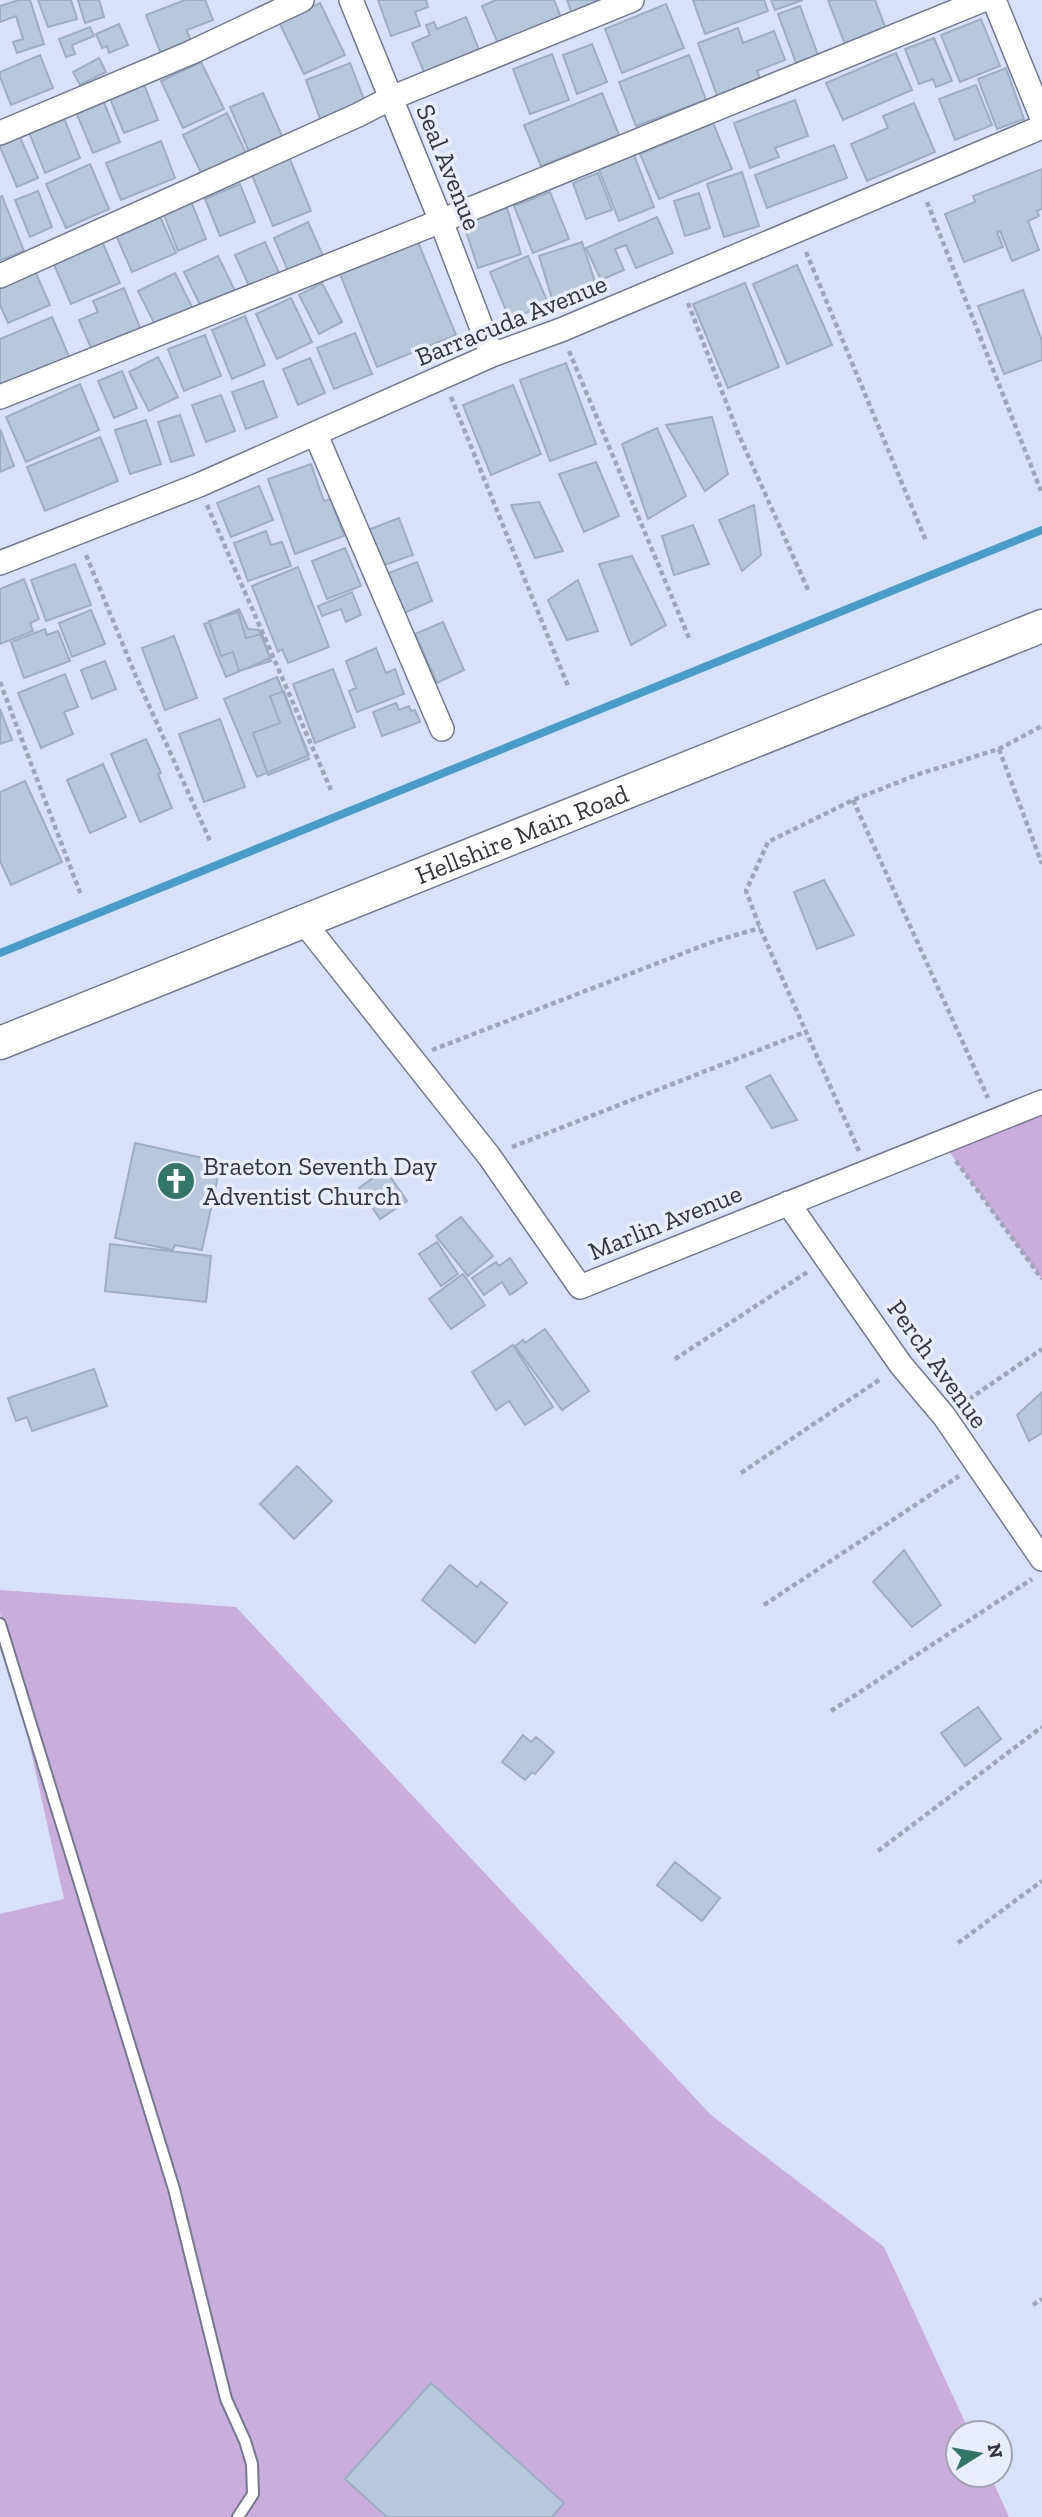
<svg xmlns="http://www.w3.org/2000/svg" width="1042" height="2517" viewBox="0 0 1042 2517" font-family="'Zilla Slab',serif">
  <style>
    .green { fill: #c9addb }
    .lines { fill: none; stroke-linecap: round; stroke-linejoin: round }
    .stream { stroke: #479cc9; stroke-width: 8 }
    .building { fill: #b7c8dd; stroke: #9daec2; stroke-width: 2 }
    .lane-casing { stroke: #73798f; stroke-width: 14 }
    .street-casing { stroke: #73798f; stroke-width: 26 }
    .secondary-casing { stroke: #73798f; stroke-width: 35 }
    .path { stroke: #9fa5b8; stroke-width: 4.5; stroke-dasharray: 5 3.5; stroke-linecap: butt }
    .lane { stroke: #fff; stroke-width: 10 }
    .street { stroke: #fff; stroke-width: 23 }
    .secondary { stroke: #fff; stroke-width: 32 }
    .labels { text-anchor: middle; stroke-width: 7; stroke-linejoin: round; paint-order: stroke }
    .street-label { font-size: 26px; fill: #32353e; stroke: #e9edfd }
    .poi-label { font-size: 26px; fill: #32353e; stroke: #e9edfd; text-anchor: start }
  </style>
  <rect width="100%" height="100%" fill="#d9e0f9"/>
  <path class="green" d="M1042 1112V1279L942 1142Z
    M0 1590 236 1607 711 2115 884 2247 970 2433H958V2475H990L1009 2517H0V1914L64 1899 0 1613Z"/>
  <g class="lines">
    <path class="stream" d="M0 953 1042 530"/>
  </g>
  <path class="building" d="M19 0H30L44 44 17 53 13 42 23 39 16 16 0 22V6Z
    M38 0H71L77 19 48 27Z
    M78 0H99L104 17 85 23Z
    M185 0H205L213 20 187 30 191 42 161 54 146 15Z
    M378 0H426L428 7 415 12 420 26 391 36Z
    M496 0H554L562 20 499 46 482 6Z
    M567 0H612L573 16Z
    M693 0H764L768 11 705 34Z
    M771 0H803L775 10Z
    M828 0H875L887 32 846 47Z
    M320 3 345 55 304 74 279 22Z
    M666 4 684 48 622 73 605 29Z
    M800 6 818 55 796 63 778 14Z
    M466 17 481 55 426 77 412 43 430 35 426 25 434 22 437 29Z
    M981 19 1000 66 960 82 941 35Z
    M119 24 128 45 109 53 107 46 102 48 96 34Z
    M90 27 94 36 72 45 75 54 66 57 59 39Z
    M738 28 743 43 774 31 785 60 757 71 763 85 719 101 698 43Z
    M934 38 952 81 936 87 933 79 919 84 905 49Z
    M592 44 607 82 577 94 563 55Z
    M896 53 912 90 843 120 826 83Z
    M552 54 569 100 530 114 513 69Z
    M40 55 53 88 11 105 0 77V72Z
    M689 55 706 100 636 126 619 82Z
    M99 58 106 72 80 85 73 72Z
    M201 62 224 109 183 128 161 81Z
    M350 63 367 107 322 124 306 80Z
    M1006 68 1024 119 997 129 978 79Z
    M143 82 158 120 124 133 109 96Z
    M976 85 992 125 955 140 939 99Z
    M263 93 283 138 249 152 230 107Z
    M602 93 619 135 541 166 524 125Z
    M103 100 120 142 93 153 76 112Z
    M795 100 808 136 775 148 779 157 750 168 734 123Z
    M914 103 935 152 867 181 851 144 888 128 883 116Z
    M227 113 247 155 203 177 183 135Z
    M64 118 80 158 45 173 29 132Z
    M713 123 732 169 659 199 640 154Z
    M18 133 38 178 17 187 0 147V140Z
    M161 141 175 178 121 200 106 163Z
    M834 145 847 178 767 208 755 175Z
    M634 155 654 207 619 221 599 169Z
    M289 157 311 211 273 226 251 173Z
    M90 164 109 209 66 228 46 184Z
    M1042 169V209L1037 211 1039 216 1028 221 1039 250 1012 261 1000 231 997 232 1003 247 964 262 945 214 975 202 973 196Z
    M742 172 759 226 724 237 707 184Z
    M598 173 612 210 586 219 573 183Z
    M240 184 255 222 220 236 205 199Z
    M38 191 52 227 30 237 15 200Z
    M550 192 569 239 533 253 514 206Z
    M699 193 710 228 685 236 674 201Z
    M2 196 24 251 0 260V197Z
    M191 201 206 239 178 251 163 212Z
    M507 208 521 254 478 268 463 222Z
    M159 214 176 253 132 272 115 233Z
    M657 217 673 253 636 268 626 245 615 249 624 270 601 280 586 248Z
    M308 222 324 258 289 273 274 238Z
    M101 239 120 283 71 304 52 260Z
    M265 242 281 277 251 290 235 255Z
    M418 242 456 335 377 367 340 274Z
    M582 242 598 291 554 305 539 256Z
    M218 256 237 295 203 311 184 272Z
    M528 256 548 303 510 320 490 272Z
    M797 265 832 345 787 364 753 284Z
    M34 269 50 305 8 323 0 305V284Z
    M175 273 192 307 155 325 138 291Z
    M322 283 342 322 319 334 299 295Z
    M745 283 779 367 728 388 693 304Z
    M124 288 143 335 94 355 79 320 98 312 93 301Z
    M1023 290 1042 341V360L1004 374 978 306Z
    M291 298 312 342 277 359 256 314Z
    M245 316 265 365 232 379 212 330Z
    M52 317 71 361 0 392V339Z
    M355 333 372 374 334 389 317 348Z
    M205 335 221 376 184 391 168 349Z
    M158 357 178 397 149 411 129 372Z
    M310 358 325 393 298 405 283 369Z
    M566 363 596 444 550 461 520 380Z
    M122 371 137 408 114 418 98 381Z
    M263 381 277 417 246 429 232 392Z
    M80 384 99 430 26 462 6 417Z
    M513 385 541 454 491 475 463 405Z
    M221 395 235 431 206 442 192 405Z
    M180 415 194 455 171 462 158 422Z
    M712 417 728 474 705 491 666 425Z
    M146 420 161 464 130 474 115 430Z
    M657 428 686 496 648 519 622 444Z
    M0 429 14 466 0 472Z
    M100 437 118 481 45 511 27 467Z
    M596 462 619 516 584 532 559 474Z
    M311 464 324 501 331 499 344 536 295 554 268 479Z
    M259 486 273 520 231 537 217 503Z
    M539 502 563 551 535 558 511 505Z
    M754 505 761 555 742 571 719 520Z
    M399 518 413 555 379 567 365 531Z
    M693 525 709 564 674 575 662 536Z
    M266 531 271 545 282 542 291 566 248 581 234 543Z
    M345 548 361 586 327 599 312 561Z
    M632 556 666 625 631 645 599 564Z
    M417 562 432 601 397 616 381 576Z
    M75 564 91 605 46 621 31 580Z
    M298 567 329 647 288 663 282 649 278 652 252 586Z
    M24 579 39 619 30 623 33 631 0 644V589Z
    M578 580 598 631 567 640 548 600Z
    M352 592 361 615 346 622 341 609 322 616 318 606Z
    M239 609 248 629 259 630 270 658 226 677 204 624Z
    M91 610 105 644 72 657 59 623Z
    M238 612 246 638 262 634 271 661 239 671 233 652 221 656 209 621Z
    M443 622 464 670 437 683 415 634Z
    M45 629 47 635 58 631 70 661 24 678 11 642Z
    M174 636 197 698 165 710 142 648Z
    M376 648 386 673 395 669 404 694 357 712 349 691 356 688 346 661Z
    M105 661 116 689 92 699 81 670Z
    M333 669 355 727 315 743 293 684Z
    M65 674 78 707 64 712 73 734 41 748 18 693Z
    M277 677 309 755 257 777 224 699Z
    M284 691 309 759 268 775 253 733 280 723 270 696Z
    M396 703 399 710 409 706 411 711 415 710 420 722 382 736 373 712Z
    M0 709 12 740 0 744Z
    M220 719 245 787 204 802 179 734Z
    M146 739 161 773 158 774 172 808 140 822 111 754Z
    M103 764 126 817 90 833 67 780Z
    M25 781 62 862 11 885 0 861V792Z
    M824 880 854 935 817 949 794 892Z
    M770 1075 797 1120 772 1128 746 1087Z
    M135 1143 221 1162 202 1250 175 1245 173 1250 115 1238Z
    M385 1169 407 1201 380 1219 359 1188Z
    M461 1217 493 1256 468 1276 436 1236Z
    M437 1242 458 1274 441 1286 419 1254Z
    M110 1244 211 1256 206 1302 105 1291Z
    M510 1258 527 1283 510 1295 502 1282 484 1295 472 1278 496 1262 499 1266Z
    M463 1274 485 1305 451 1329 429 1299Z
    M545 1329 589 1391 562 1410 515 1346 523 1340 525 1343Z
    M513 1345 553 1407 525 1425 509 1401 496 1410 472 1372Z
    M94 1369 107 1406 32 1431 27 1417 16 1421 8 1398Z
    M1042 1392V1433L1029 1441 1017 1415Z
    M297 1466 332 1501 294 1539 260 1504Z
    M904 1550 941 1605 912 1627 873 1582Z
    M450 1565 477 1587 481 1582 507 1603 475 1643 422 1600Z
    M978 1707 1001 1739 965 1766 941 1733Z
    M523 1735 531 1742 536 1737 554 1752 535 1774 532 1772 525 1780 502 1762Z
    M675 1862 720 1898 702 1921 657 1885Z
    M431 2383 564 2503 552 2517H387L345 2479Z"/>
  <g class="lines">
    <defs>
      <path id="lane" d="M0 1624 174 2189 226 2399 245 2441 252 2464 253 2494 238 2517"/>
      <path id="street" d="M351 0 441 221 492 355
        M994 0 1042 118
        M0 133 190 53 302 0
        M0 276 358 115 391 98 632 0
        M0 397 441 221 983 0
        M316 435 442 729
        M0 563 199 485 492 355 561 330 1042 127
        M302 920 489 1156 580 1287 1042 1102
        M788 1203 901 1365 944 1416 1042 1559"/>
      <g id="secondary">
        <path id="s1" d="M0 1043 1042 626"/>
      </g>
    </defs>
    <use href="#lane" class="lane-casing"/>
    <use href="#street" class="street-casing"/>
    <use href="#secondary" class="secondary-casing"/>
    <path class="path" d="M927 202 1041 491
      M806 252 926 541
      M688 303 738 433 809 592
      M569 351 689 638
      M451 397 568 686
      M207 505 331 790
      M86 555 137 679 211 843
      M0 682 81 895
      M999 749 1042 864
      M853 800 988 1098
      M432 1050 715 941 760 928
      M512 1147 805 1032
      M859 1151 760 928 746 891 768 842 853 800 919 774 999 749 1042 726
      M956 1161 1042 1279
      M675 1359 809 1271
      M962 1404 1042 1349
      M741 1473 882 1378
      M764 1605 959 1476
      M831 1711 1032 1579
      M878 1851 1042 1727
      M958 1943 1042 1881
      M1033 2305 1042 2299"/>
    <use href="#lane" class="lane"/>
    <use href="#street" class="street"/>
    <use href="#secondary" class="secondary"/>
  </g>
  <defs>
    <symbol id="church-disc" viewBox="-11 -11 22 22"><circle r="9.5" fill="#337566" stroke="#e9edfd"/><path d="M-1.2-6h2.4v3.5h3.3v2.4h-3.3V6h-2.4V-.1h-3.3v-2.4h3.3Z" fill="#fff"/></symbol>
  </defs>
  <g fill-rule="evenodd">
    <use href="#church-disc" x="154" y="1159" width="44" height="44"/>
  </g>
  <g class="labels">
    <g class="street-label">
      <text transform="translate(449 167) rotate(68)" y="9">Seal Avenue</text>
      <text transform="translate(511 320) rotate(-22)" y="9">Barracuda Avenue</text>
      <text dy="9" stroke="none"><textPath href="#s1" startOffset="562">Hellshire Main Road</textPath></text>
      <text transform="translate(665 1222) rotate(-22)" y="9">Marlin Avenue</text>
      <text transform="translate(938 1364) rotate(54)" y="9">Perch Avenue</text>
    </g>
    <g class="poi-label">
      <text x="203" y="1175">Braeton Seventh Day<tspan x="203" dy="30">Adventist Church</tspan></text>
    </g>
  </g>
  <g transform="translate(979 2454) rotate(79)"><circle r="33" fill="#e9edfd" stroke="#a0a3b1" stroke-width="2"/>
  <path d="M0-5L12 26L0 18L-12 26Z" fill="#337566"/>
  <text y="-10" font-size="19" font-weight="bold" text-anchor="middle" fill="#32353e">N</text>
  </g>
</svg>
